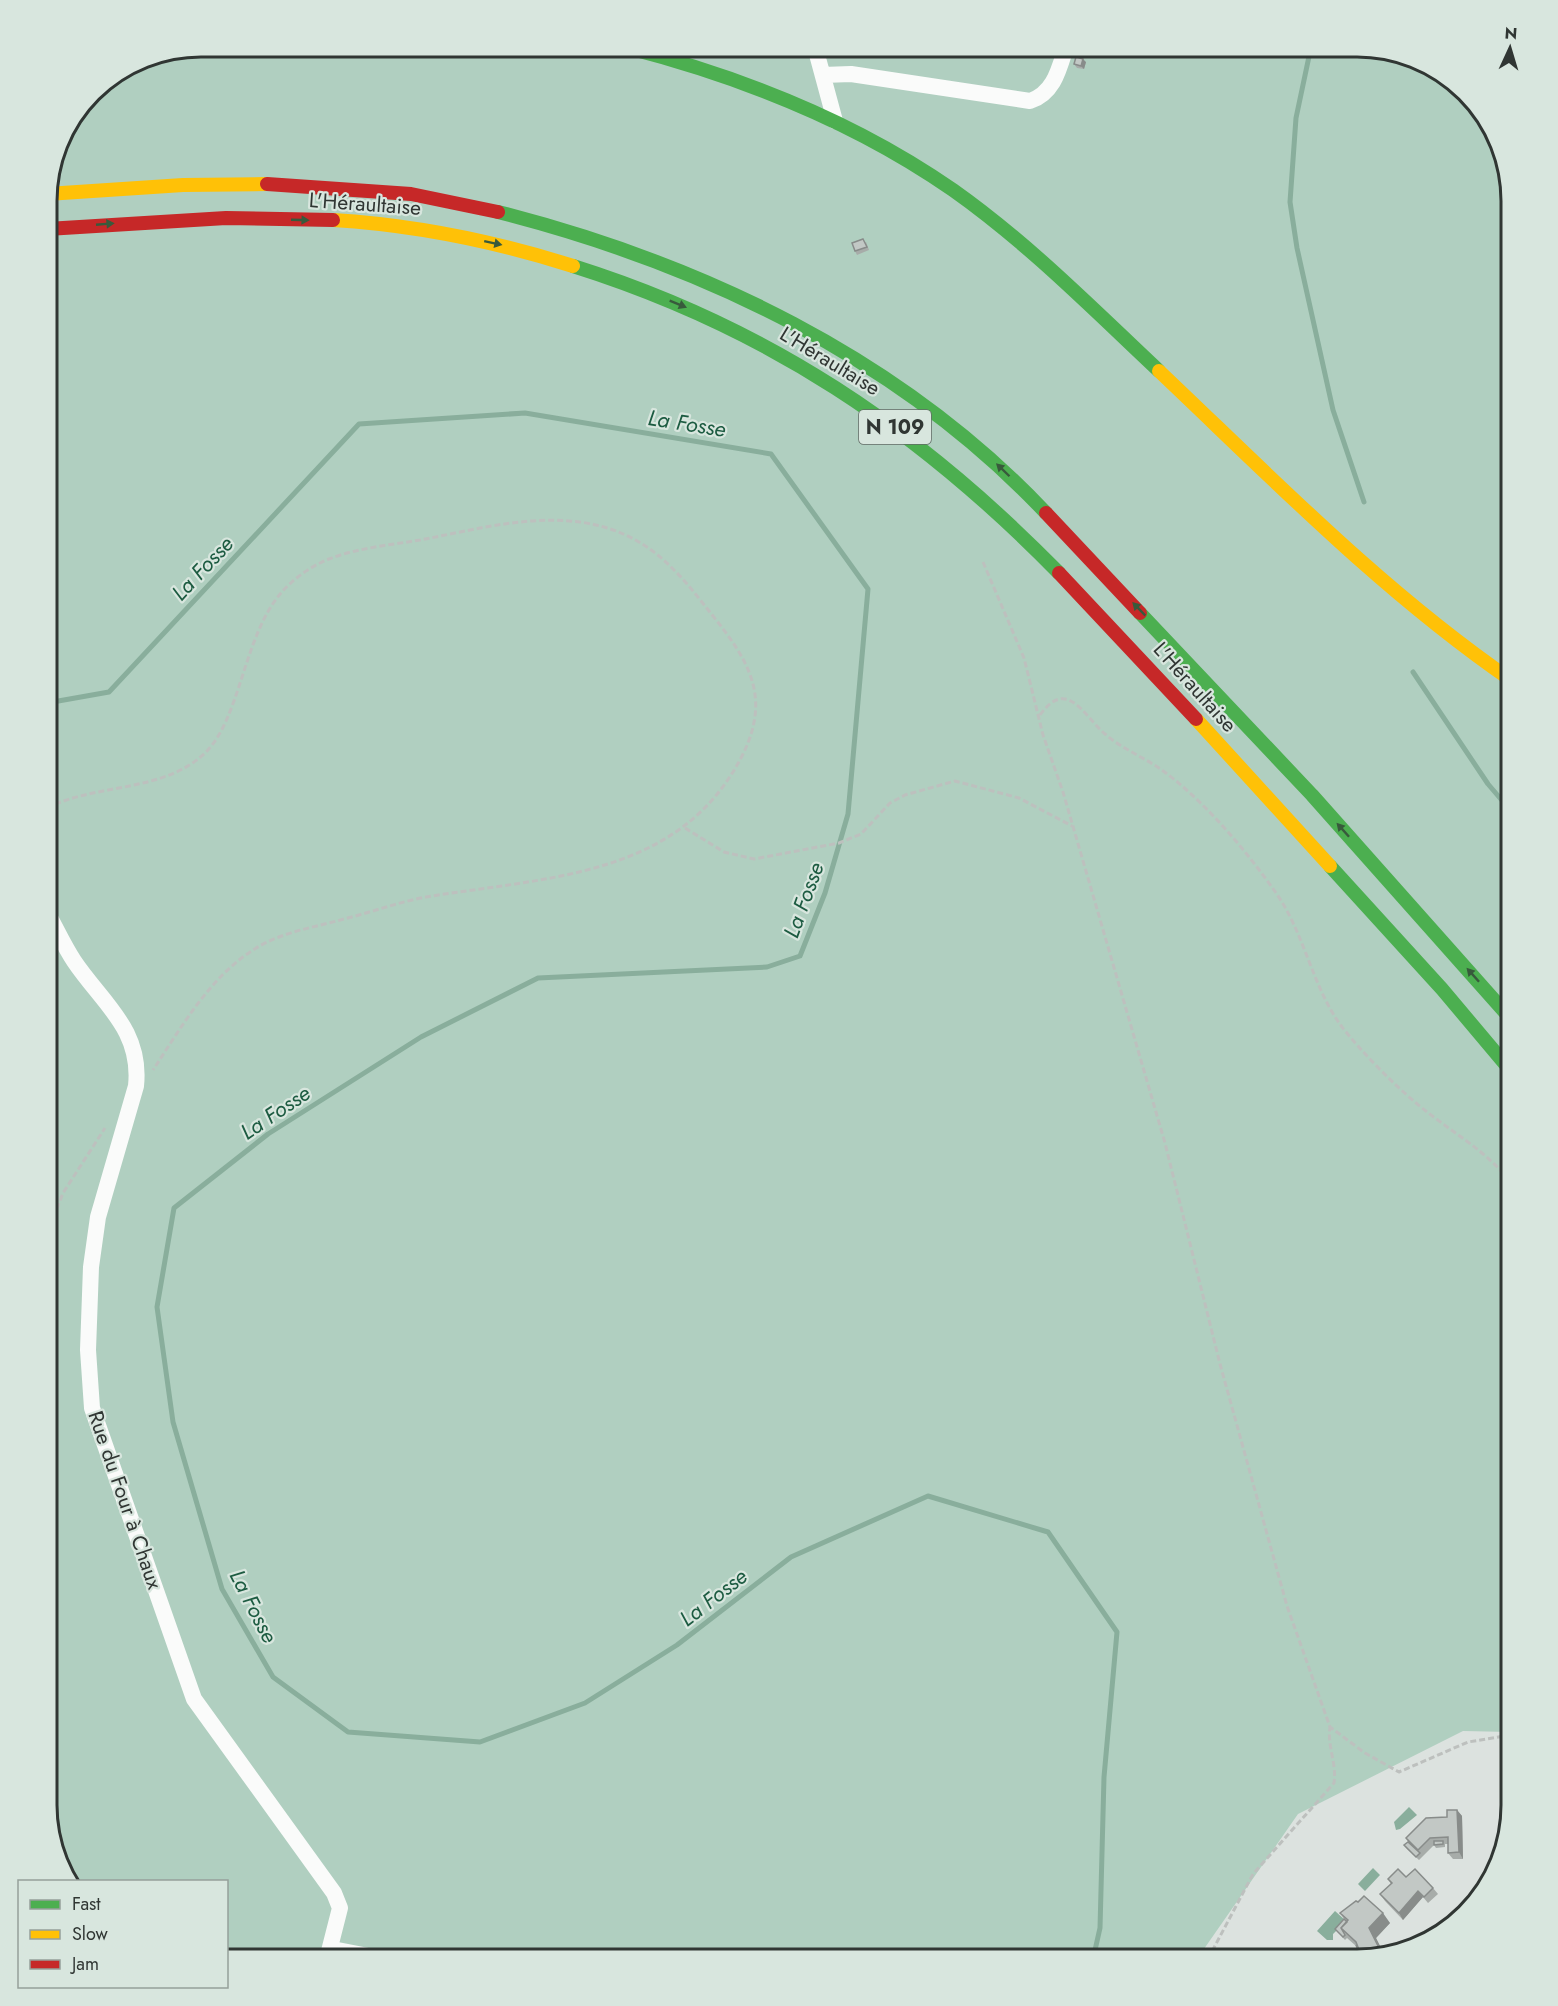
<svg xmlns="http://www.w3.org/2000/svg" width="1558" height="2006" viewBox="0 0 1558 2006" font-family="Jost,sans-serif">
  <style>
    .green { fill: #b0cfc0 }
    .water { fill: #89ae9c }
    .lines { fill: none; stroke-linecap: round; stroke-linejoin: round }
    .stream { stroke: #89ae9c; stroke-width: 5 }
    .path { stroke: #bdc0be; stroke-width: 3; stroke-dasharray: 6 3; stroke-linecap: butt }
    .lane { stroke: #fafbfa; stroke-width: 8 }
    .street { stroke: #fafbfa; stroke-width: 16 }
    .fast { stroke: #4caf50; stroke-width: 14 }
    .slow { stroke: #ffc107; stroke-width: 14 }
    .jam { stroke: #c62828; stroke-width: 14 }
    .wall { fill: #a7aca9 }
    .shaded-wall { fill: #888c8a }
    .building { fill: #c2c8c5; stroke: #888c8a; stroke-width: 1.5 }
    .oneway { fill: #385a3c }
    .labels { text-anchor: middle; stroke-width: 4.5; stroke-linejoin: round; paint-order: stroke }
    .shield { fill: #d8e6de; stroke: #626b66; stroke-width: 1.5 }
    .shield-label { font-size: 20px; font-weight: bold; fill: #303633 }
    .street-label { font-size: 21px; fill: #303633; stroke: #d8e6de }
    .water-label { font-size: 22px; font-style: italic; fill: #1c5b41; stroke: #d8e6de }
    .rim { fill: none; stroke: #303633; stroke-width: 3 }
  </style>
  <rect width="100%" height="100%" fill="#dce2df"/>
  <path class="green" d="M201 47H1366L1434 67 1486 116 1511 201V1732L1463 1731 1298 1814 1197 1959H227L226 1882 70 1881 47 1805V191L63 133 99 85 142 58Z"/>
  <path class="water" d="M1409 1807 1417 1815 1400 1829 1396 1830 1394 1822Z
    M1373 1868 1380 1875 1365 1891 1358 1884Z
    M1335 1911 1346 1921 1333 1934V1940H1327L1317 1931Z"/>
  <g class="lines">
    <path class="stream" d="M1311 47 1296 118 1290 202 1297 248 1333 410 1364 502
      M1413 672 1488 784 1511 811
      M47 703 109 692 359 424 525 413 771 454 868 589 848 814 825 893 800 956 767 967 538 978 421 1037 268 1134 174 1208 157 1307 173 1422 222 1589 273 1677 348 1732 480 1742 585 1703 677 1645 791 1557 928 1496 1048 1532 1117 1632 1104 1777 1100 1928 1093 1959"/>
    <path class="path" d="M983 562 1024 658 1043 735 1063 792 1165 1143 1220 1364 1287 1606 1330 1727 1365 1753 1399 1772 1468 1742 1511 1735
      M1040 715C1067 677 1083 715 1105 734 1121 748 1141 756 1159 768 1201 797 1246 850 1276 893 1305 934 1312 987 1342 1027 1360 1050 1392 1083 1415 1102 1447 1130 1486 1149 1511 1183
      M47 808C96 783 163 793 205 753 241 718 243 637 281 593 293 579 311 566 329 559 357 548 390 545 420 540 479 529 544 510 604 527 632 535 655 550 675 571 689 585 701 601 713 616 749 661 771 697 743 754 681 878 546 877 426 897 399 902 372 912 344 919 323 925 300 929 279 937 220 959 186 1020 153 1070
      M685 828 724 852 754 859 839 843 861 834 890 803 905 795 955 781 1019 798 1072 826
      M47 1234 63 1193 105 1128
      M1508 1735 1511 1697
      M1208 1959 1253 1874 1334 1783C1337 1763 1327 1747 1330 1727"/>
    <path class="lane" d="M332 1945 404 1959"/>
    <path class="street" d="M815 47 835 121
      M823 75 851 74 1030 101C1054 93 1059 69 1066 47
      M47 912C56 928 64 946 74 961 102 1003 142 1029 136 1086L98 1217 91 1267 88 1350 92 1408 194 1699 334 1893 340 1908 327 1959"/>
    <path class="fast" d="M625 47C742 77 854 121 953 190 1028 243 1093 309 1159 371
      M498 212C702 264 900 358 1046 513
      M573 266C767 327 917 428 1059 573
      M1140 613 1312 795 1511 1019
      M1330 866 1442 989 1511 1071"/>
    <path class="slow" d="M47 194 183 185 267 184
      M333 220C416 225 494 241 573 266
      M1159 371C1272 478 1382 591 1511 680
      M1196 719 1330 866"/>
    <path class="jam" d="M267 184 411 194 498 212
      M47 229 226 218 333 220
      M1046 513 1140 613
      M1059 573 1196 719"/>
  </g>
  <path class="wall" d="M1086 62 1084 69 1077 68 1074 64Z
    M866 242 869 250 857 255 855 251Z
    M1457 1810 1462 1816 1463 1859H1453L1448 1853V1844H1445V1847L1436 1848 1434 1845 1419 1860 1407 1849 1404 1845 1408 1842 1406 1838 1447 1817Z
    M1406 1877 1433 1888 1438 1894 1428 1903 1423 1897 1403 1920 1385 1901 1380 1894 1391 1884 1388 1879Z
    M1358 1902 1390 1923 1376 1938 1383 1952 1361 1958 1356 1946 1347 1938 1345 1940 1335 1929 1344 1919 1340 1913Z"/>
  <path class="shaded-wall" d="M1083 59 1086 62 1084 69 1081 66Z
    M1457 1810 1462 1816 1463 1859 1459 1852Z
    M1418 1891 1423 1897 1403 1920 1399 1913Z
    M1383 1913 1390 1923 1376 1938 1383 1952H1382L1369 1928Z"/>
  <path class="building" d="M1076 57 1083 59 1081 66 1074 64Z
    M863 239 867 247 855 251 852 243Z
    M1447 1810H1457L1459 1852 1448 1853V1837L1430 1838 1418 1850 1406 1838 1426 1818 1447 1817Z
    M1434 1841H1443V1844L1434 1845Z
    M1408 1842 1420 1853 1416 1857 1404 1845Z
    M1398 1869 1406 1877 1415 1869 1433 1888 1424 1897 1418 1891 1399 1913 1380 1894 1392 1883 1388 1879Z
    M1364 1896 1383 1913 1369 1928 1379 1948 1361 1955 1356 1942 1341 1928 1348 1920 1340 1913 1356 1901 1358 1902Z
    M1344 1919 1347 1922 1341 1928 1345 1935 1343 1937 1335 1929Z
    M1356 1945 1357 1946 1363 1958H1361Z
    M1316 1949 1334 1959H1309Z"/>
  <defs><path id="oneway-solid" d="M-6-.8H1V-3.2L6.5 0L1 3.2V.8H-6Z" transform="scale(1.5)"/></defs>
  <g class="oneway">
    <use href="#oneway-solid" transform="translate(300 220) rotate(2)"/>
    <use href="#oneway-solid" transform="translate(105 224) rotate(-5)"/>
    <use href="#oneway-solid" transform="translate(493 243) rotate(12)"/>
    <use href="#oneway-solid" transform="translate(678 304) rotate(22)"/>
    <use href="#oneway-solid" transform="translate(1003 470) rotate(-136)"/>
    <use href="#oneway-solid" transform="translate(1139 609) rotate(-134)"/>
    <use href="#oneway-solid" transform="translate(1343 830) rotate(-132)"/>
    <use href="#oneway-solid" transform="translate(1473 975) rotate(-132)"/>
  </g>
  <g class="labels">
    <rect class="shield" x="859" y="410" width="72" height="34" rx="4.5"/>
    <g class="shield-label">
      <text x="895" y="434">N 109</text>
    </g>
    <g class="street-label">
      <text transform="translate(365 204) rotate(4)" y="7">L'Héraultaise</text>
      <text transform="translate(830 361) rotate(31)" y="7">L'Héraultaise</text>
      <text transform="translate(1195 687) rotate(48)" y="7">L'Héraultaise</text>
      <text transform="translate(125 1500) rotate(71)" y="7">Rue du Four à Chaux</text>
    </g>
    <g class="water-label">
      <text transform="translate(687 423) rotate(9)" y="8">La Fosse</text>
      <text transform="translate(202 568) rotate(-47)" y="8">La Fosse</text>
      <text transform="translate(803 900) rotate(-70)" y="8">La Fosse</text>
      <text transform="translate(275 1112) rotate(-34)" y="8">La Fosse</text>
      <text transform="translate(713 1597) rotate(-38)" y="8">La Fosse</text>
      <text transform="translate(254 1606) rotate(63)" y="8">La Fosse</text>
    </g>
  </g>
  <path d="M0 0H1558V2006H0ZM201 57H1357A144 144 0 0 1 1501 201V1805A144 144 0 0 1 1357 1949H201A144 144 0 0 1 57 1805V201A144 144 0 0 1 201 57Z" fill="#d8e6de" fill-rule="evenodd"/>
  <path class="rim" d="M201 57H1357A144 144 0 0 1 1501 201V1805A144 144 0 0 1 1357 1949H201A144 144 0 0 1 57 1805V201A144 144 0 0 1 201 57Z"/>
  <rect x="18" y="1880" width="210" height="108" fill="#d8e6de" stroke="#95a09a" stroke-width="1.5"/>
  <rect x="30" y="1900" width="30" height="9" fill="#4caf50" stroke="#95a09a" stroke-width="1.5"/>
  <text x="72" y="1910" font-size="18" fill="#303633">Fast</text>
  <rect x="30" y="1930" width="30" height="9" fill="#ffc107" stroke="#95a09a" stroke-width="1.5"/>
  <text x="72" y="1940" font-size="18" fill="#303633">Slow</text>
  <rect x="30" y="1960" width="30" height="9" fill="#c62828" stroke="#95a09a" stroke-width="1.5"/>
  <text x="72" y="1970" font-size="18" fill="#303633">Jam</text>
  <g transform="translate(1510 48) rotate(4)" stroke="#d8e6de" stroke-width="4.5" paint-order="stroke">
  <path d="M0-4.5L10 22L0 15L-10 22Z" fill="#303633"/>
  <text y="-9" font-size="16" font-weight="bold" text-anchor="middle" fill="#303633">N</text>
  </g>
</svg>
